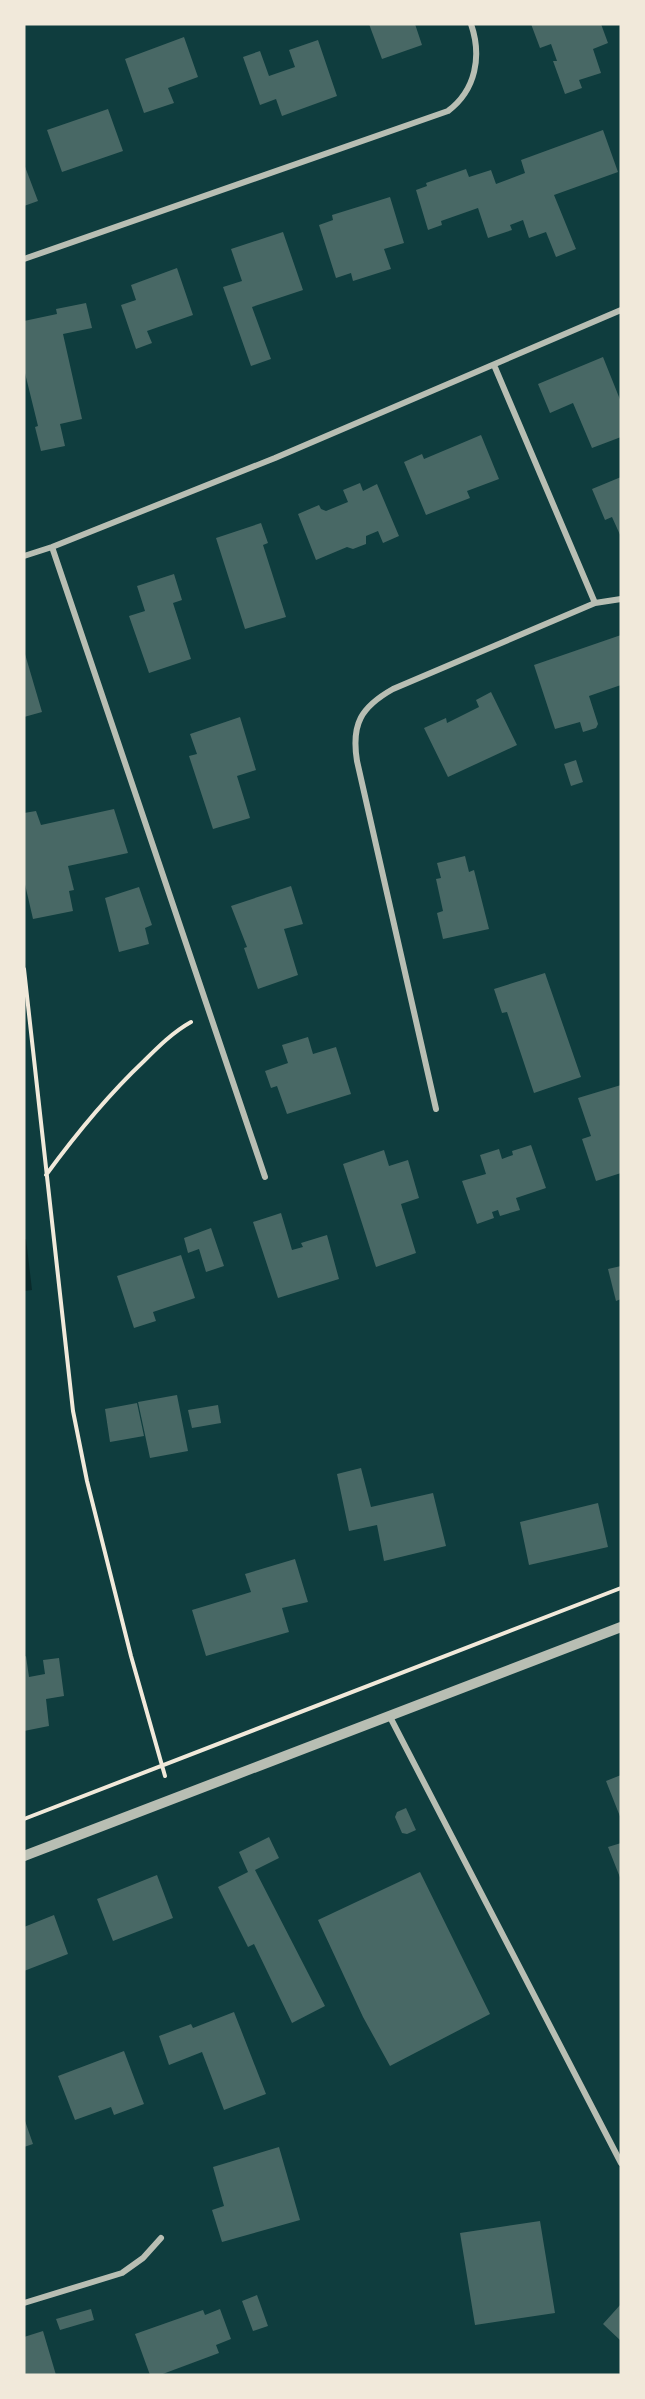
<svg xmlns="http://www.w3.org/2000/svg" width="645" height="2399" viewBox="0 0 645 2399" font-family="'Nunito Sans',sans-serif">
  <style>
    .water { fill: #0a2a2b }
    .building { fill: #486865 }
    .lines { fill: none; stroke-linecap: round; stroke-linejoin: round }
    .path { stroke: #f1e9da; stroke-width: 4 }
    .minor { stroke: #b8beb3; stroke-width: 6 }
    .tertiary { stroke: #b8beb3; stroke-width: 10 }
  </style>
  <rect width="100%" height="100%" fill="#0f3d3e"/>
  <path class="water" d="M26 1239 32 1290 24 1291V1240Z"/>
  <path class="building" d="M369 24H415L422 45 382 59Z
    M531 24H601L608 43 593 49 601 73 579 80 582 88 565 94 553 61H557L551 44 540 48Z
    M184 37 198 77 168 88 174 103 144 113 125 59Z
    M318 40 337 96 282 116 276 99 260 105 243 57 260 51 269 76 295 67 289 50Z
    M108 109 123 151 62 172 47 130Z
    M603 130 618 172 554 195 576 249 556 257 546 232 529 238 523 220 510 225 512 230 488 238 478 208 441 221 442 225 428 230 416 190 427 186 426 183 466 169 469 177 491 170 496 184 525 173 521 160Z
    M24 164 38 201 24 206Z
    M390 197 404 243 384 249 391 269 353 281 351 273 336 278 319 225 333 220 332 215Z
    M283 232 303 290 252 307 271 359 251 366 223 287 242 281 231 249Z
    M177 268 193 315 147 331 152 343 136 349 121 305 136 300 131 285Z
    M86 303 92 328 63 334 82 419 60 424 65 446 41 451 35 427 38 426 24 369V321L57 314 56 309Z
    M603 357 621 402V437L592 448 573 403 550 413 538 384Z
    M481 435 499 479 467 491 470 498 426 515 404 462 422 454 424 459Z
    M621 477V537L612 517 605 520 592 489Z
    M360 483 363 491 377 484 399 536 383 543 378 531 366 536V544L353 549 347 547 316 560 298 514 319 505 321 509 326 511 348 502 343 490Z
    M261 523 268 543 263 545 286 617 245 629 216 538Z
    M174 574 182 600 173 603 191 659 149 673 129 616 145 611 137 586Z
    M621 635V685L589 696 598 724 596 728 583 732 580 722 555 729 534 665Z
    M25 654 42 712 24 717V655Z
    M491 692 517 745 448 777 424 728 446 718 447 723 479 707 476 700Z
    M240 717 256 770 237 776 250 818 213 829 189 756 197 754 190 734Z
    M576 760 583 782 571 786 564 764Z
    M114 809 128 853 68 866 74 890 69 891 73 911 33 919 24 880V813L36 811 41 825Z
    M465 856 469 872 474 870 489 929 443 939 437 913 443 911 436 879 441 878 437 863Z
    M291 886 303 924 284 929 298 975 258 989 244 948 247 947 231 906Z
    M139 887 152 925 145 928 149 944 119 952 105 898Z
    M545 973 581 1077 534 1093 507 1012 502 1013 494 989Z
    M308 1037 313 1054 336 1047 351 1094 287 1114 277 1086 271 1088 265 1071 288 1063 282 1045Z
    M621 1085V1173L596 1181 582 1139 591 1136 578 1098Z
    M531 1145 546 1188 516 1198 520 1210 500 1216 498 1210 492 1212 494 1218 477 1224 462 1181 486 1174 480 1155 499 1149 502 1159 513 1155 512 1151Z
    M384 1150 389 1166 408 1160 419 1198 401 1204 416 1253 376 1267 343 1164Z
    M281 1213 292 1250 303 1247 301 1243 327 1235 339 1279 278 1298 253 1222Z
    M211 1228 224 1266 206 1272 199 1249 188 1253 184 1238Z
    M181 1255 195 1298 153 1312 156 1321 134 1328 117 1276Z
    M621 1266V1299L616 1301 608 1269Z
    M177 1395 188 1451 150 1458 138 1402Z
    M137 1403 144 1436 110 1442 105 1409Z
    M218 1405 221 1423 192 1428 188 1410Z
    M361 1468 371 1507 433 1493 446 1546 384 1561 377 1525 349 1531 337 1474Z
    M598 1503 608 1547 529 1565 520 1522Z
    M295 1559 308 1602 282 1608 289 1632 206 1656 192 1610 251 1592 245 1574Z
    M26 1656 29 1677 45 1674 43 1660 59 1658 64 1696 46 1699 49 1726 24 1731V1657Z
    M621 1775V1819L606 1781Z
    M406 1808 416 1830 407 1834 402 1833 395 1817 397 1812Z
    M269 1837 279 1858 255 1870 325 2006 292 2023 254 1944 248 1947 218 1887 248 1872 239 1852Z
    M621 1843V1880L608 1847Z
    M420 1872 490 2014 390 2066 363 2017 318 1920Z
    M157 1875 173 1918 113 1941 97 1899Z
    M54 1915 68 1954 24 1971V1927Z
    M234 2012 266 2094 224 2110 202 2052 169 2065 159 2036 191 2024 193 2028Z
    M124 2051 144 2104 114 2115 111 2107 75 2120 58 2076Z
    M24 2118 33 2144 24 2147Z
    M279 2147 300 2220 222 2242 212 2210 224 2206 213 2167Z
    M540 2221 555 2313 475 2325 460 2233Z
    M257 2295 268 2326 253 2331 242 2301Z
    M621 2304V2341L603 2324Z
    M91 2309 94 2320 60 2330 56 2319Z
    M220 2309 231 2339 216 2345 219 2353 160 2375H150L135 2334 203 2310 205 2315Z
    M43 2331 56 2375H24V2337Z"/>
  <g class="lines">
    <path class="path" d="M24 969 73 1411 87 1481 131 1656 165 1776
      M46 1175C76 1134 107 1096 144 1061 158 1047 173 1032 191 1022
      M24 1819 621 1588"/>
    <path class="minor" d="M24 259 448 111C476 90 482 56 471 24
      M494 365 595 603
      M52 547 265 1177
      M24 556 52 547 275 458 621 310
      M436 1109 357 761C351 724 361 707 393 689L595 603 621 599
      M389 1715 621 2163
      M24 2303 122 2273 143 2258 161 2238"/>
    <path class="tertiary" d="M24 1856 621 1627"/>
  </g>
  <rect width="645" height="2399" fill="none" stroke="#f1e9da" stroke-width="51"/>
</svg>
